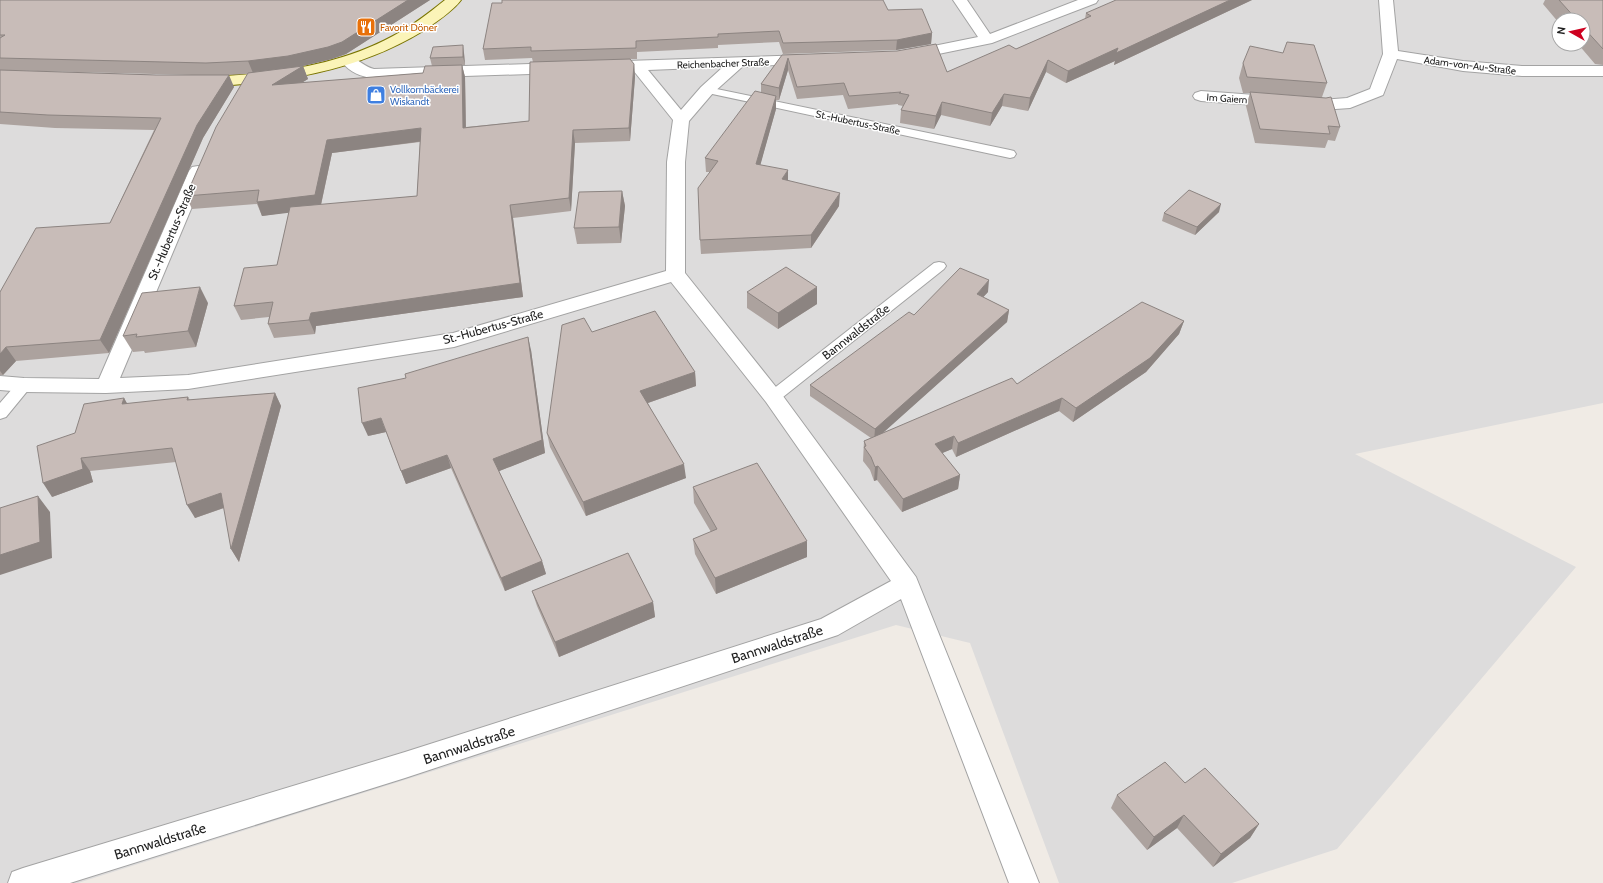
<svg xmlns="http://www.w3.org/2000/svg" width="1603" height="883" viewBox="0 0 1603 883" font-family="Cabin,sans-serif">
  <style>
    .residential { fill: #dddcdc; fill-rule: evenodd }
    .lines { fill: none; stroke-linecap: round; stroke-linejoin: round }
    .lane-casing { stroke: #a3a3a3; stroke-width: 2 }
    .street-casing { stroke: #a3a3a3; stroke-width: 2 }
    .secondary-casing { stroke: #7a7502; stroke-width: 2 }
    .lane { fill: #fff; fill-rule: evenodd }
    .street { fill: #fff; fill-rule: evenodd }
    .secondary { fill: #fbf4b8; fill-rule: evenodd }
    .wall { fill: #aca29e; fill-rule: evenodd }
    .shaded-wall { fill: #8c8481 }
    .building { fill: #c8bcb8; stroke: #8c8481 }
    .labels { text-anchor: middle; stroke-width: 3; stroke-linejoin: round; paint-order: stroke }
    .far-food-label { font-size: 10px; fill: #c56008; stroke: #fff; text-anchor: start }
    .far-street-label { font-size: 10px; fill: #1f1f1f; stroke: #fff }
    .far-shop-label { font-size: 10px; fill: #366cbe; stroke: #fff; text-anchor: start }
    .street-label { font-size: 12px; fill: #1f1f1f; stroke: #fff }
    .near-street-label { font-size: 14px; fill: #1f1f1f; stroke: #fff }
  </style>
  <rect width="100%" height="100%" fill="#f0ebe5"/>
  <path class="residential" d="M0 0H1603V403L1355 454 1576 567 1337 849 1232 883H1059L970 643 896 625 78 883H0ZM1559 20H1583V44H1559Z"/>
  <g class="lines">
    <defs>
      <path id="lane" d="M707 87 1010 150 1014 151 1016 154 1014 157 1010 158 703 92 701 90 703 88Z
        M939 262 944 263 946 266 944 269 778 401 773 402 768 401 765 397 768 393 934 263Z
        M24 380 29 381 32 385 29 389 6 417 0 419V403L19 381Z"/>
      <path id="street" d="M953 0H967L990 34 1078 0H1098L1096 3 992 43 909 60 904 58 901 55 904 52 978 37Z
        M1379 0H1393L1398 51 1463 61 1522 66H1603V76H1522L1463 71 1397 59 1383 95 1350 108 1321 110 1201 101 1195 99 1193 96 1195 93 1201 91 1321 100 1347 98 1370 89 1383 54Z
        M807 55 812 57 815 60 812 63 742 67 713 93 689 121 685 162V273L780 392 916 577 1039 883H1009L901 599 838 635 405 778 70 883H8L12 872 23 868 405 752 821 619 891 581 766 402 671 282 454 347 188 389 106 393 24 392 0 390V376L24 378 99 379 189 171 192 167 198 166 204 167 207 171 120 378 188 375 453 333 666 271 667 162 673 120 633 70 621 69 618 66 621 63 626 61ZM723 67 701 87 681 110 648 70Z
        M349 56C359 59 364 67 374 69L559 63 564 65 567 68 564 71 559 73 374 79C361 76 350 73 341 61L344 58Z"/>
      <path id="secondary" d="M445 0H461C453 11 435 23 423 31 356 72 280 83 202 87L196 85 194 82 196 79 202 77C268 74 334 68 393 36 412 26 429 13 445 0Z"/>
    </defs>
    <use href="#lane" class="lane-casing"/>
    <use href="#street" class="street-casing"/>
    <use href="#secondary" class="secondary-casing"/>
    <use href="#lane" class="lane"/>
    <use href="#street" class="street"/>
    <use href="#secondary" class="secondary"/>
  </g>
  <path class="wall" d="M0 0H430L346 54 332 59 303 66 308 79 301 83 423 73 432 66 430 58 464 53 465 65H462L465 77 466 127 529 121 533 62 532 58 485 60 483 49 888 10 932 33 931 44 896 50 783 54 779 42 718 45V48L637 52V59H630L634 64 635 77 630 141 575 143 571 211 513 218 523 297 316 326 315 334 274 338 268 324 269 317 241 320 234 306 277 265 289 212 262 216 257 204 192 209 186 196 248 74 227 75 234 87 203 138 109 353 16 361 3 375H0V292L110 223 154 130 55 128 0 124V70L156 75H192L0 70ZM420 142 417 196 321 205 332 153Z
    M1252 0 1114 65 1115 61 1066 83 1046 72 1028 111 1002 106 990 126 941 115 934 129 900 123 901 110 903 106 898 105V104L848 109 843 95 797 99 788 70 779 100H776V109L760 165 788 180 839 206 811 248 701 254 700 240 710 172H706L705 158 761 93V84L782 55 947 72 1016 49 1085 19 1086 13Z
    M1545 0H1603V65L1595 64 1578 44H1583V20H1559V23L1543 4Z
    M1243 63 1327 83 1322 97 1340 127 1335 141 1328 140 1325 148 1255 143 1246 106 1250 93H1243L1239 78Z
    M622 191 625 206 621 243 577 244 574 228Z
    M1219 212 1195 235 1162 221 1164 213Z
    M747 292 817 304 778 329 747 308Z
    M988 292 983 297 1009 310 1007 322 882 433 1017 384 1184 321 1179 334 1146 372 1073 422 1059 411 956 457 952 449 942 453 960 475 958 489 902 512 877 480 874 481 870 470 863 461 864 441 871 438 810 396V385L914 315Z
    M208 303 196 347 145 353 144 351 133 352 123 336Z
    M592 332 695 372 696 386 648 403 686 478 586 516 550 447 547 433Z
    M531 350 545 453 499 471 542 561 546 574 505 591 451 468 406 484 386 432 368 436Z
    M275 393 281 406 239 562 231 549 224 508 195 518 176 462 90 471 93 482 52 497 124 398 127 404 188 397 190 400Z
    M693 487 807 557 716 594 695 554 693 539 711 532 694 503Z
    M532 591 653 602 655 617 559 657 537 606Z
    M1185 783 1259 824 1250 838 1213 867 1177 828 1147 850 1111 808 1117 795Z"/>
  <path class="shaded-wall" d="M408 0H430L346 54 332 59 303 66 308 79 277 98 253 73 248 61Z
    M1230 0H1252L1114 65 1115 61 1066 83 1068 71 1118 48Z
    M932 33 931 44 896 50 897 40Z
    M463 45 464 53 465 65 463 57Z
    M788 58V70L779 100V88Z
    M1048 60 1046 72 1028 111 1030 98Z
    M634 64 635 77 630 141 629 128Z
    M462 65 465 77 466 141 463 128Z
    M229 75 234 87 203 138 109 353 100 340 197 125Z
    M1004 94 1002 106 990 126 992 113Z
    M776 96V109L757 177 756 164Z
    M942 102 941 115 934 129 936 116Z
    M421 128 424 141 332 153 320 209 262 216 257 202 327 140Z
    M573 130 575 143 571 211 569 198Z
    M788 170V184L782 179Z
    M622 191 625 206 621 243 619 227Z
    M840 193 839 206 811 248V235Z
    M1221 204 1219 212 1195 235 1197 227Z
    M510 205 513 218 523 297 316 326 315 334 309 320 311 313Z
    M989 280 988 292 975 306 977 294Z
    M200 287 208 303 196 347 188 331Z
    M817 287V304L778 329V313Z
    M1009 310 1007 322 874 441 875 429Z
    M1184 321 1179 334 1146 372 1073 422 1076 408Z
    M528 337 531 350 545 453 497 472 493 459Z
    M6 347 16 361 3 375 0 371V354Z
    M695 372 696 386 642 405 640 391Z
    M275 393 281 406 239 562 231 549Z
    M124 398 132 412 122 404Z
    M1062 398 1059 411 956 457 958 443Z
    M381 418 386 432 368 436 362 423Z
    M954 436 952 449 933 457 935 444Z
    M447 455 451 468 406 484 401 471Z
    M81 458 90 471 93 482 52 497 43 483Z
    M684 464 686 478 586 516 583 502Z
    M878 466 877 480 874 481 875 467Z
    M960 475 958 489 902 512 903 499Z
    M221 493 229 506 195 518 187 505Z
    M38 496 50 512 52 558 0 575V555Z
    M807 541V557L716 594 715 578Z
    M542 561 546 574 505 591 501 578Z
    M653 602 655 617 559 657 555 642Z
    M1184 815 1177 828 1147 850 1154 837Z
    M1259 824 1250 838 1213 867 1221 854Z"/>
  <path class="building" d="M0 0H408L342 42 328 47 288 56 248 61 206 63 0 58V38L5 35H0Z
    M502 0H883L888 10 922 9 932 33 897 40 783 43 779 31 718 34V37L636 41V48L531 51V47L483 49 492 3H502Z
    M1116 0H1230L1116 53 1118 48 1068 71 1048 60 1030 98 1004 94 992 113 942 102 936 116 901 110 909 95 899 93 901 92 849 96 844 83 797 87 788 58 779 88 761 84 782 55 897 51 936 44 947 72 1009 45 1016 49 1091 16 1086 13Z
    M1559 0H1603V49L1583 27V20H1577Z
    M1287 42 1314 45 1327 83 1247 77 1243 63 1250 46 1283 53Z
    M463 45V57L430 58 433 47Z
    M630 59 634 64 629 128 573 130 569 198 510 205 520 283 311 313 309 320 268 324 273 302 234 306 244 268 277 265 290 207 417 196 421 128 327 140 315 195 257 202 259 190 186 196 216 127 248 73 303 66 272 85 423 73 425 66 462 65 463 128 529 121 530 62Z
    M0 70 156 75H229L197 125 100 340 6 347 0 354V292L36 228 110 223 161 118 48 115 0 112Z
    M755 91 776 96 756 164 788 170 782 179 840 193 811 235 700 240 698 188 718 161 705 158Z
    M1250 92 1326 98 1331 97 1340 127 1328 126 1330 134 1260 129Z
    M1189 190 1221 204 1197 227 1164 213Z
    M622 191 619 227 574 228 579 192Z
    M786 267 817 287 778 313 747 292Z
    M960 268 989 280 977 294 1009 310 875 429 810 385 909 312 914 315Z
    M200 287 188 331 136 337 137 334 123 336 142 293Z
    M1142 302 1184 321 1150 358 1076 408 1062 398 958 443 954 436 935 444 960 475 903 499 878 466 875 467 871 457 864 447 866 446 864 441 1012 378 1017 384Z
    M655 311 695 372 640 391 684 464 583 502 547 433 562 325 584 318 592 332Z
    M528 337 542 440 493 459 542 561 501 578 447 455 401 471 381 418 362 423 358 388 406 378 405 374Z
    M275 393 231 549 221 493 187 505 172 448 81 458 83 469 43 483 37 446 75 433 84 404 124 398 122 404 188 397 187 400Z
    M757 463 807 541 715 578 693 539 717 529 693 487Z
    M38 496 40 542 0 555V508Z
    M628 553 653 602 555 642 532 591Z
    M1165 762 1185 783 1205 768 1259 824 1221 854 1184 815 1154 837 1117 795Z"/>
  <defs>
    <symbol id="restaurant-square" viewBox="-11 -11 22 22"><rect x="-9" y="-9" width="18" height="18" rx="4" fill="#e8710a" stroke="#fff"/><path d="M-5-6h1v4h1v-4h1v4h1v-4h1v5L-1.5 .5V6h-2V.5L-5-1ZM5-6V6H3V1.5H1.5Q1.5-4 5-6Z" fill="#fff"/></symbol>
    <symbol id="shop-square" viewBox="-11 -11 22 22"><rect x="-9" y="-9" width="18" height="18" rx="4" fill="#3f7fe0" stroke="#fff"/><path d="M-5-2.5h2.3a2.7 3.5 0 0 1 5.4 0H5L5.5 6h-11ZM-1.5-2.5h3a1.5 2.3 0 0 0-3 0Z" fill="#fff"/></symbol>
  </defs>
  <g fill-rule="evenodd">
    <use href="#restaurant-square" x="355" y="16" width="22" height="22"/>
    <use href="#shop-square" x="365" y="84" width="22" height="22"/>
  </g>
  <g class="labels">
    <g class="far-food-label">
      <text x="380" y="31">Favorit Döner</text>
    </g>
    <g class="far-street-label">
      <text transform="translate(723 63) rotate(-2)" y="4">Reichenbacher Straße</text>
      <text transform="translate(1470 65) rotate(7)" y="4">Adam-von-Au-Straße</text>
      <text transform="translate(1227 98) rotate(4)" y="4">Im Gaiern</text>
      <text transform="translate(858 122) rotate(12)" y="4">St.-Hubertus-Straße</text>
    </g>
    <g class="far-shop-label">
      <text x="390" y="93">Vollkornbäckerei<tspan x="390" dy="12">Wiskandt</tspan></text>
    </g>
    <g class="street-label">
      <text transform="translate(172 232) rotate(-67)" y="4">St.-Hubertus-Straße</text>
      <text transform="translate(493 327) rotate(-15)" y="4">St.-Hubertus-Straße</text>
      <text transform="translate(856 332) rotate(-38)" y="4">Bannwaldstraße</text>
    </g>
    <g class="near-street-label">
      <text transform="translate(777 644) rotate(-18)" y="5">Bannwaldstraße</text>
      <text transform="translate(469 745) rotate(-18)" y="5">Bannwaldstraße</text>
      <text transform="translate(160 841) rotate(-17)" y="5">Bannwaldstraße</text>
    </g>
  </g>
  <g transform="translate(1571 32) rotate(278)"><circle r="19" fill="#ffffff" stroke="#a5a5a5"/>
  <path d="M0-3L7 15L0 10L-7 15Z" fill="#ce0020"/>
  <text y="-6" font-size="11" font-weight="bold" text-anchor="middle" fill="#1f1f1f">N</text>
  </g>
</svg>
